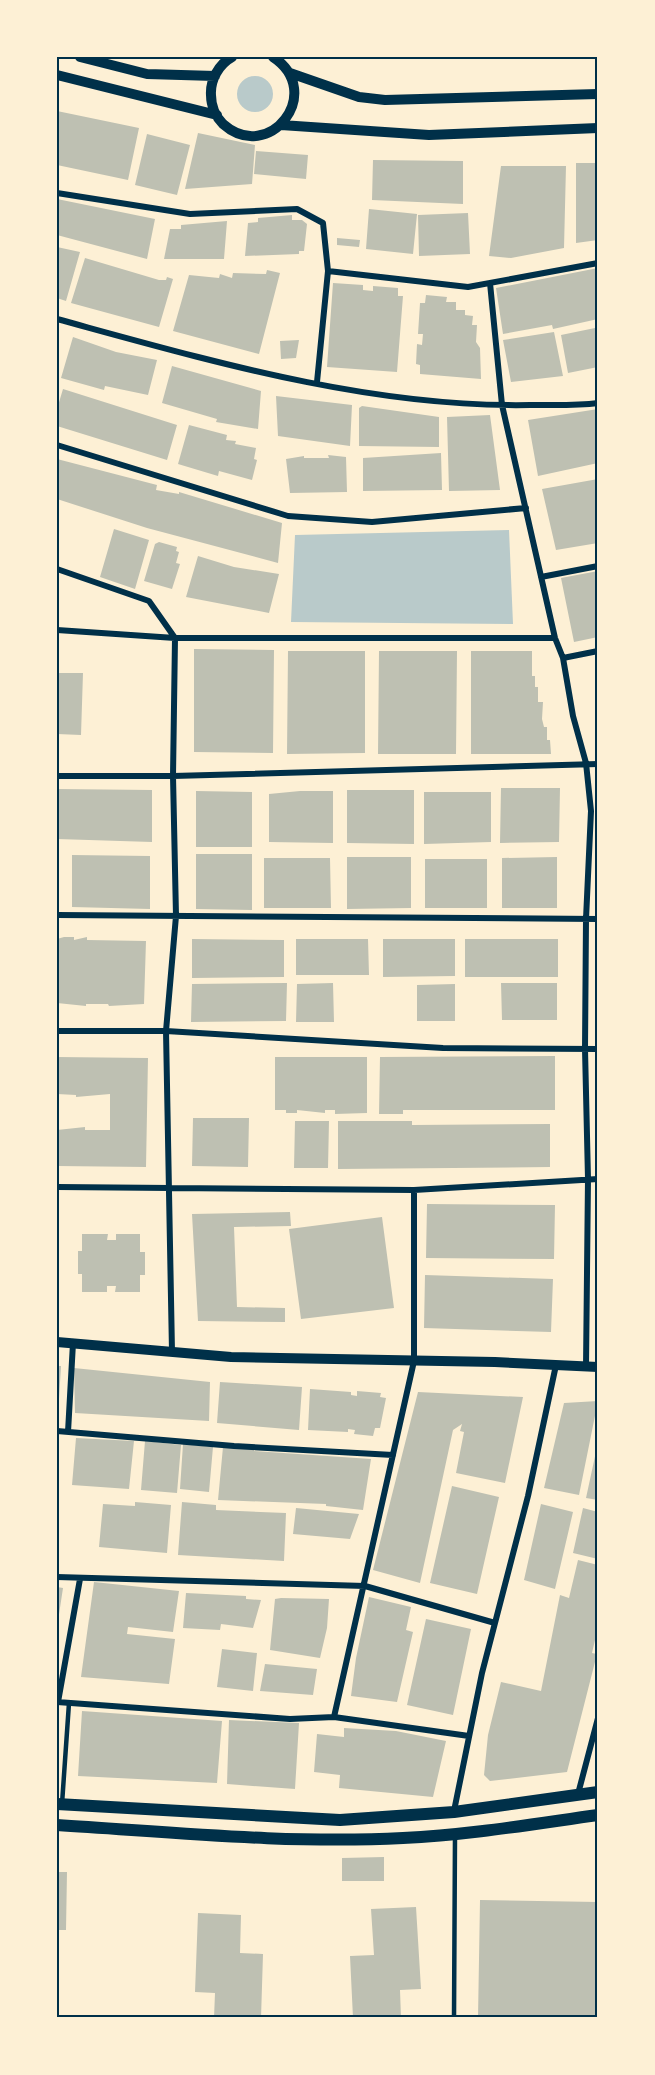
<svg xmlns="http://www.w3.org/2000/svg" width="655" height="2075" viewBox="0 0 655 2075" font-family="Manrope,sans-serif">
  <style>
    .green { fill: #b9caca }
    .building { fill: #bec0b2 }
    .lines { fill: none; stroke-linecap: round; stroke-linejoin: round }
    .service { stroke: #003049; stroke-width: 4.5 }
    .minor { stroke: #003049; stroke-width: 6 }
    .tertiary { stroke: #003049; stroke-width: 10 }
    .secondary { stroke: #003049; stroke-width: 12 }
    .neatline { fill: none; stroke: #003049; stroke-width: 2 }
  </style>
  <rect width="100%" height="100%" fill="#fdf0d5"/>
  <path class="green" d="M237 94a18 18 0 1 1 36 0a18 18 0 1 1-36 0Z
    M509 530 513 624 291 622 295 535Z"/>
  <path class="building" d="M57 111 139 128 128 180 57 165Z
    M198 133 255 145 252 184 185 189Z
    M147 134 190 145 177 195 135 185Z
    M256 151 308 155 306 179 254 174Z
    M373 160 463 161V204L372 200Z
    M576 163H598V240L576 243Z
    M501 166H566L564 248 511 258 489 256Z
    M57 199 155 219 147 259 57 235Z
    M369 209 417 214 413 254 366 249Z
    M468 213 470 254 419 256 418 215Z
    M292 215V220H302L307 224 304 251H299V254L245 256 248 223 258 222V218Z
    M227 221 224 259H164L170 229H181V225Z
    M337 238 360 240 359 247 337 245Z
    M57 247 80 252 66 301 57 298Z
    M85 258 159 280H166L167 277 173 279 159 327 71 303Z
    M598 268V319L553 329 552 325 503 334 496 288Z
    M267 270 280 273 259 354 173 331 189 275 219 278 220 274 232 278 233 273 266 274Z
    M333 283 363 285V290L373 291V286L398 288V296H403L397 372 327 367Z
    M426 295 447 297 446 302H456V310H465V315L473 316 472 325H477L476 342 480 348 481 379 420 374V365L416 364 417 344 422 345 423 334H418L420 303H425Z
    M595 328 598 367 568 373 561 335Z
    M554 332 563 376 511 382 503 340Z
    M73 337 116 352 157 360 148 395 105 386 104 390 61 378Z
    M299 340 296 358 281 359 280 341Z
    M172 366 261 391 258 429 216 422 217 419 162 403Z
    M63 389 177 425 167 460 57 426V409Z
    M276 396 352 405 350 446 278 436Z
    M362 406 439 417V447L359 446V408Z
    M598 409V463L538 476 528 420Z
    M490 415 500 490 449 491 447 417Z
    M189 425 227 435 226 440 236 441 235 444 256 448 254 459 257 460 252 480 219 471 218 476 178 464Z
    M441 453 442 490 363 491V458Z
    M328 455 346 457 347 492 290 493 286 459 304 456V458H329Z
    M57 459 157 485 156 490 179 494V492L282 523 278 563 147 528 57 499Z
    M598 479V543L556 550 542 489Z
    M114 529 149 540 135 589 100 577Z
    M159 542 177 547 176 551 179 552 176 563 180 564 172 589 144 581 155 544Z
    M198 556 234 567 279 574 269 613 186 597Z
    M598 571V637L574 642 561 578Z
    M194 649 274 650 273 753 194 752Z
    M288 651H365V753L287 754Z
    M379 651H457L456 754H378Z
    M471 651H532V676H535V687H538V702H543L542 719 544 727H547V740H550L551 754H471Z
    M57 673H83L81 735 57 734Z
    M501 788H560L559 842 500 843Z
    M57 789 152 790V842L57 839Z
    M347 790H414V844L347 843Z
    M196 791 252 792V847H196Z
    M300 791H333V843L269 842V794Z
    M424 792H491V842L424 844Z
    M196 854H252V910L196 909Z
    M72 855 150 856V909L72 907Z
    M347 857H411V908L347 909Z
    M557 857V908H502V858Z
    M264 858H330L331 908H264Z
    M425 859H487V908H425Z
    M64 937H74V940L87 937V940L146 941 144 1004 109 1006 108 1004H86V1006L57 1003V939Z
    M192 939 284 940V977L192 978Z
    M296 939H368L369 975H296Z
    M383 939H455V976L383 977Z
    M465 939H558V977H465Z
    M287 983 286 1021 191 1022 192 984Z
    M333 983 334 1022H296L297 984Z
    M501 983H557V1020H502Z
    M455 984V1021H417V985Z
    M555 1056V1110H403V1114H379L380 1057Z
    M57 1057 148 1058 146 1167 57 1166V1130L85 1127V1130H110V1094L76 1097V1095L57 1094Z
    M275 1057H367V1113L335 1114V1110H325V1113L297 1110V1113H286V1110H275Z
    M193 1118H249L248 1167 192 1166Z
    M295 1121H329L328 1168H294Z
    M338 1121H412V1125L550 1124V1167L338 1169Z
    M427 1204 555 1205 554 1259 426 1258Z
    M290 1212 291 1226 234 1227 237 1307 285 1308V1322L198 1321 192 1214Z
    M382 1217 394 1308 301 1319 289 1229Z
    M82 1234H108L107 1240H116V1234H140V1252H145V1275H140V1292H115L116 1286H107V1292H82V1274H78V1251H82Z
    M425 1275 553 1279 551 1332 424 1328Z
    M57 1366H61L59 1399H57Z
    M74 1368 210 1382 209 1421 75 1413Z
    M220 1382 302 1387 299 1430 217 1423Z
    M310 1389 351 1392V1395L357 1396V1391L381 1393 380 1397 386 1398 380 1428H375L373 1436 354 1434 355 1430 348 1429V1432L308 1430Z
    M418 1392 523 1397 505 1483 456 1473 464 1432 460 1431 462 1424 453 1430 420 1583 373 1570Z
    M598 1401 579 1495 544 1488 564 1403Z
    M76 1438 134 1441 129 1489 72 1485Z
    M145 1441 181 1445 177 1493 141 1490Z
    M183 1444 213 1447 209 1492 180 1489Z
    M223 1447 254 1449V1451L371 1459 363 1510 326 1506V1504L218 1500Z
    M597 1447H598V1500L586 1498Z
    M452 1486 499 1497 477 1594 430 1583Z
    M135 1502 171 1505 167 1553 99 1547 103 1504 135 1506Z
    M182 1502 216 1505V1510L286 1513 284 1561 178 1555Z
    M541 1504 573 1512 555 1589 524 1580Z
    M296 1508 359 1514 350 1539 293 1534Z
    M583 1508 598 1512V1559L573 1553Z
    M578 1560 598 1565V1627L592 1653 597 1654 567 1772 490 1781 484 1775 488 1735 501 1682 541 1691 560 1595 569 1598Z
    M94 1582 179 1591 173 1632 128 1627 127 1634 175 1639 169 1684 81 1677Z
    M57 1587 63 1588 58 1621H57Z
    M186 1593 246 1596V1599L261 1600 253 1628 221 1624 220 1630 183 1628Z
    M369 1597 411 1607 406 1630 413 1632 397 1702 351 1696 356 1658Z
    M281 1598 329 1599 327 1628 320 1658 270 1650 275 1599Z
    M426 1619 471 1629 453 1715 407 1705Z
    M222 1649 257 1653 253 1691 217 1687Z
    M265 1664 317 1669 313 1695 260 1691Z
    M82 1711 222 1721 217 1783 78 1776Z
    M229 1720 299 1723 295 1789 227 1784Z
    M344 1728 396 1731 446 1741 433 1797 339 1788 340 1775 314 1772 317 1734 344 1737Z
    M384 1857V1881H342V1858Z
    M57 1872H67L66 1930H57Z
    M480 1900 598 1902V2018H478Z
    M416 1907 421 1989 400 1990 401 2018H353L350 1956 374 1955 371 1909Z
    M198 1913 241 1915 240 1953 263 1954 261 2018H214L215 1993 195 1992Z"/>
  <g class="lines">
    <path class="service" d="M62 1804 69 1703
      M454 2018 455 1835"/>
    <path class="minor" d="M57 193 190 214 297 209 323 223 328 271 317 382
      M328 271 468 287 598 263
      M490 283 502 405 555 638 563 658 573 716 586 763 591 811 586 919 585 1049 588 1179 586 1367
      M57 319C211 361 370 408 530 405 552 405 576 406 598 403
      M57 445 288 516 372 522 526 508
      M57 569 149 601 175 638 173 776 176 916 166 1031 172 1352
      M541 577 598 566
      M57 630 175 638H555
      M563 658 598 651
      M57 776H173L598 764
      M57 915 598 919
      M57 1031H166L443 1048 598 1049
      M57 1187 414 1190 598 1179
      M57 1431 234 1446 393 1455
      M68 1432 73 1343
      M57 1577 365 1586 495 1623
      M57 1702 290 1719 334 1717 469 1736
      M58 1702 80 1579
      M334 1717 414 1361V1190
      M578 1794 598 1718
      M454 1811 482 1673 528 1496 556 1365"/>
    <path class="tertiary" d="M80 57 147 74 215 76
      M232 57C219 64 210 80 211 95 211 106 216 117 223 124 269 165 326 92 273 57
      M290 73 359 97 385 100 598 94
      M57 75 217 115
      M281 125 429 135 598 128
      M57 1342 231 1357 495 1362 598 1367"/>
    <path class="secondary" d="M57 1804 340 1820 454 1812 598 1792
      M57 1825C172 1832 288 1844 403 1838 469 1835 533 1824 598 1815"/>
  </g>
  <rect width="655" height="2075" fill="none" stroke="#fdf0d5" stroke-width="117"/>
  <rect x="58" y="58" width="538" height="1958" class="neatline"/>
</svg>
